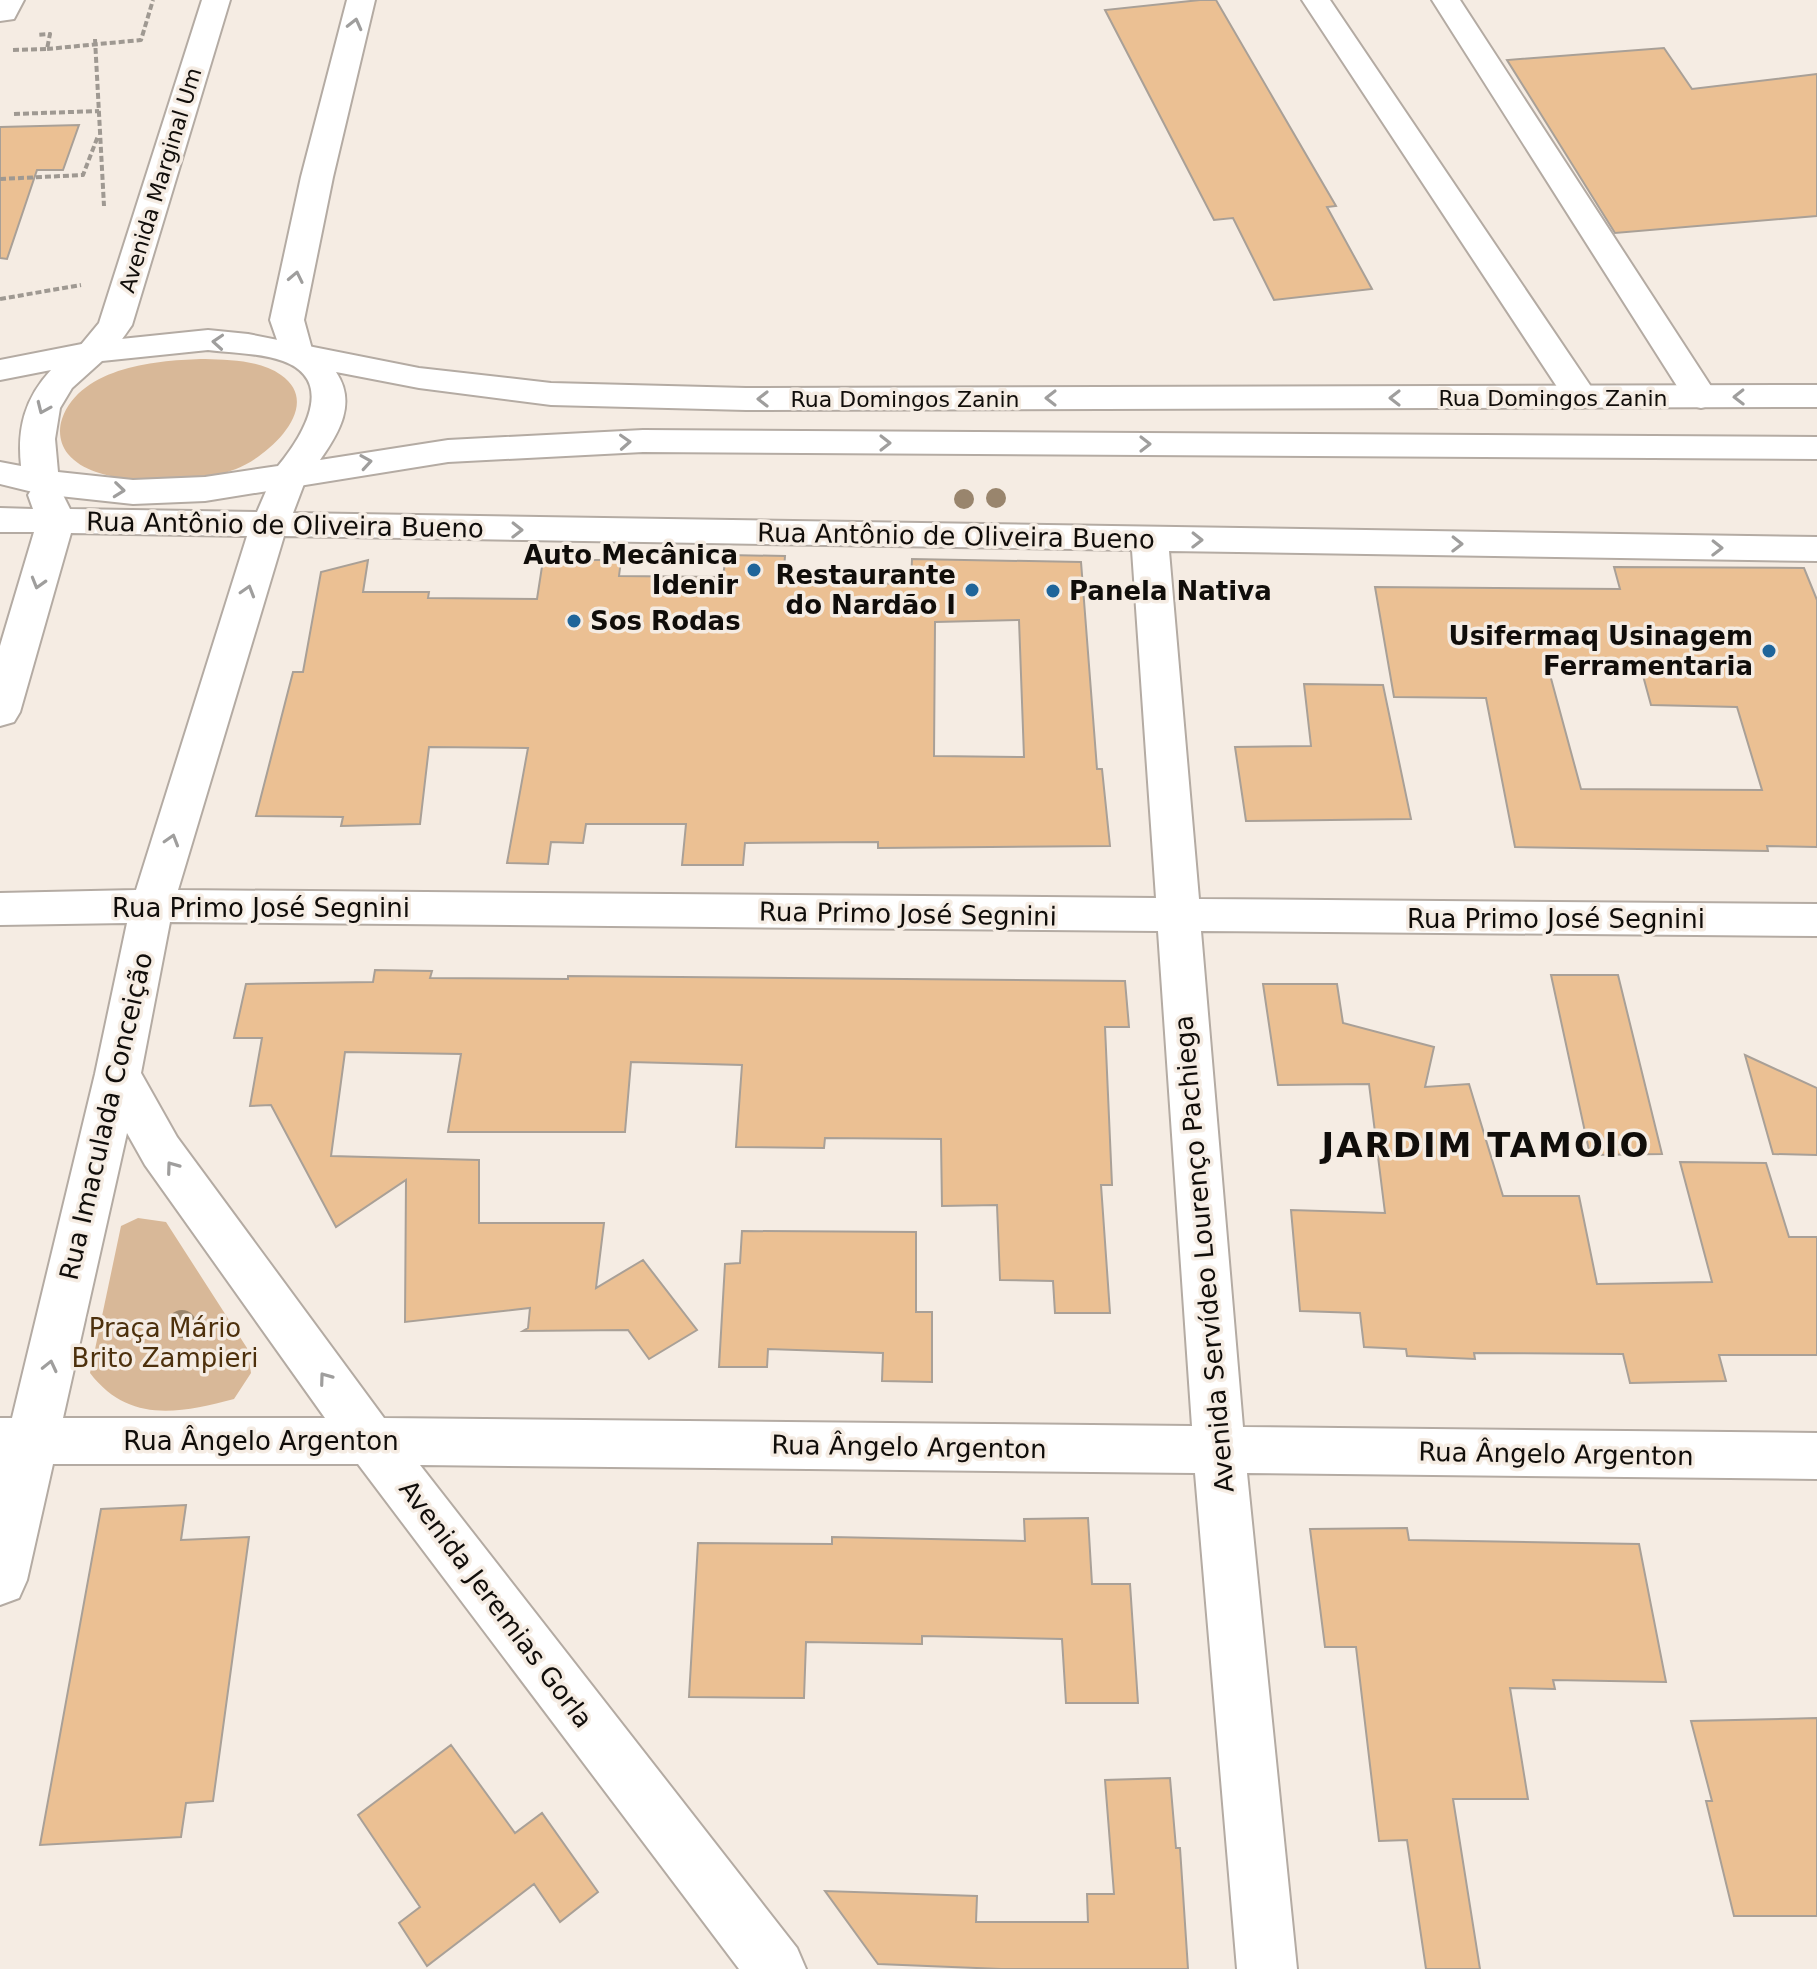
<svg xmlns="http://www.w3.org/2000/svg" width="1817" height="1969" viewBox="0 0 1817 1969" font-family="'DejaVu Sans',sans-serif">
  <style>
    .green { fill: #d8b898 }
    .building { fill: #ebc093; stroke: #a9a097; stroke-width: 2; fill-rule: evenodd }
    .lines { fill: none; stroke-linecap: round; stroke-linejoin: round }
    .minor-casing { stroke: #b4aba3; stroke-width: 4 }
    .major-casing { stroke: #b4aba3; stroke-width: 4 }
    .path { stroke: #9f9992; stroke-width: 4; stroke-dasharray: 6 3; stroke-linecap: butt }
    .minor { fill: #fff; fill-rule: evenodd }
    .major { fill: #fff; fill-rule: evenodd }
    .tree { fill: #99856d }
    .oneway { stroke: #9f9e9d }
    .poi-dot { fill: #1f659a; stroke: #f5ece3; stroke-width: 3 }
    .labels { text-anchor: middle; stroke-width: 7; stroke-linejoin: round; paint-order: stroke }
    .far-street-label { font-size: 22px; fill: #100d0a; stroke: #f5ece3 }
    .street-label { font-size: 26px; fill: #100d0a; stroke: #f5ece3 }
    .poi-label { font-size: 26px; font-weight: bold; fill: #100d0a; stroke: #f5ece3; text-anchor: end }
    .park-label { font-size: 26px; fill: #4d300c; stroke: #f5ece3 }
    .district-label { font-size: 34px; font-weight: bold; letter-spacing: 2px; fill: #100d0a; stroke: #f5ece3 }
  </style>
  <rect width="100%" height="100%" fill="#f5ece3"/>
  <path class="green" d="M205 359C230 360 260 360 281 375 325 406 267 457 236 469 204 481 162 483 128 479 107 476 82 471 68 454 60 444 58 431 62 419 81 366 159 360 205 359Z
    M138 1218 166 1222 247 1348 251 1373 234 1399C180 1413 129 1424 90 1373L121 1226Z"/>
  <path class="building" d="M1200 0H1216L1336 206 1327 207 1372 289 1274 300 1233 218 1214 220 1105 10Z
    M1664 48 1692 89 1817 74V216L1615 233 1507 60Z
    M79 125 63 170H37L7 259 0 258V127Z
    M726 555 785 556 783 582 911 584 912 559 1081 562 1097 769H1102L1110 846 878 848V842L745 843 743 865H682L686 824H586L583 843 551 842 548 864 507 863 528 748 429 747 420 824 341 826 343 817 256 816 293 672H303L321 572 368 560 363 592H429L428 598 537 599 543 560H621L619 576 723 577ZM1019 620 1024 757 934 756 935 622Z
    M1614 567 1804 568 1817 600V847L1767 846 1768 851 1515 847 1486 698 1394 697 1375 587 1620 589ZM1546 660 1639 661 1651 705 1737 707 1762 790 1581 789Z
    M1304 684 1383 685 1411 819 1246 821 1235 747 1311 746Z
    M375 970 432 971 430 978 568 979V976L1125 981 1129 1027H1105L1112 1185H1101L1110 1313H1055L1053 1281 1000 1280 997 1205 942 1206 941 1139 825 1138 824 1148 736 1147 742 1065 631 1062 625 1132H448L461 1054 345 1052 331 1156 479 1160V1223H604L596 1288 643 1260 697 1330 649 1359 628 1330 523 1331 528 1328 530 1308 405 1322 406 1180 336 1227 271 1105 250 1106 262 1038H234L246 984 373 982Z
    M1551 975H1618L1662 1154 1590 1155Z
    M1263 984H1337L1343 1023 1434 1047 1425 1087 1469 1084 1503 1196H1579L1597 1284 1712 1282 1680 1162 1766 1163 1789 1237H1817V1355H1719L1726 1381 1630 1383 1623 1354 1474 1353 1475 1359 1407 1356 1406 1349 1364 1347 1360 1313 1300 1311 1291 1210 1385 1213 1369 1084 1278 1085Z
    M1745 1055 1817 1088V1155L1773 1154Z
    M742 1231 916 1232V1312H932V1382L882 1381 883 1353 768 1349 767 1367H719L725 1264 740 1263Z
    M186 1505 181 1540 249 1537 213 1801 186 1803 181 1837 40 1845 101 1509Z
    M1088 1518 1092 1584H1130L1138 1703H1066L1062 1639 922 1636V1644L806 1642 804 1698 689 1697 698 1543 832 1544V1537L1025 1541 1024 1519Z
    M1407 1528 1409 1540 1639 1544 1666 1682 1553 1680 1555 1689 1510 1688 1528 1799H1453L1480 1969H1426L1407 1840 1379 1841 1356 1647H1325L1310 1529Z
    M1817 1718V1916H1734L1706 1801H1712L1691 1721Z
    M451 1745 515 1833 542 1813 598 1892 560 1922 534 1884 427 1966 399 1923 420 1907 358 1815Z
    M1170 1778 1176 1848H1180L1188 1969H1001L878 1964 825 1891 977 1896 976 1922H1088L1087 1894H1114L1105 1780Z"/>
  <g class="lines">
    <defs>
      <path id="minor" d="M0 0H24L14 19 0 21Z
        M202 0H230L132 325C118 345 106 366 80 359L75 352 99 323Z
        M347 0H375L333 177 304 320 313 353 308 360 296 363 284 360 270 320 301 177Z
        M1302 0H1330L1598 397 1593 405 1581 408 1569 405Z
        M1432 0H1460L1718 397 1713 405 1701 408 1689 405Z
        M289 465 302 468 307 476 293 513 1817 537V561L1169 551 1199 899 1817 904V936L1201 931 1243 1427 1817 1433V1479L1247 1473 1297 1969H1237L1195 1473 420 1465 797 1948 806 1969H739L358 1464H53L27 1580 19 1598 0 1605V1418H12L95 1074 127 923 0 925V893L136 890 247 536 71 533 20 712 14 722 0 726V646L34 532H0V508L33 509 28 495 33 487 46 483 59 487 70 509 257 512 276 468ZM284 536 1132 550 1156 898 178 890ZM170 922 1158 931 1192 1426 384 1418 177 1137 141 1073ZM127 1133 145 1165 325 1418H63Z"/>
      <path id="major" d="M208 330 248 334 419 368 551 383 746 388 1817 385V407L746 410 551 405 419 388 336 372C357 403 339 433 320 460L448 440 643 430 1817 437V459L643 452 448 462 205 501 133 504 41 494 0 484V462L21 466C17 428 25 398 51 370L0 380V360L92 342ZM208 350C232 353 260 353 283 361 338 381 301 438 278 466L205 477 133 480 58 472 55 439 60 408 72 388 102 361Z"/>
    </defs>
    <use href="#minor" class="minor-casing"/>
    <use href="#major" class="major-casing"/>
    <path class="path" d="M95 39 104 206
      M47 49 141 40 153 0
      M13 50 47 49 50 34 37 35
      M14 114 99 111
      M0 179 83 175 98 136
      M0 299 81 285"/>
    <use href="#minor" class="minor"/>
    <use href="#major" class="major"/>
  </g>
  <g class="tree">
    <circle cx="996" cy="498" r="10"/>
    <circle cx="964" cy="499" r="10"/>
    <circle cx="182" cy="1324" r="14"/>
  </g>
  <defs><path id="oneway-chevron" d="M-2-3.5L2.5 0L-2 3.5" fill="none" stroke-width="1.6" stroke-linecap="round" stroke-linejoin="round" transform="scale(2)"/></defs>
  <g class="oneway">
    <use href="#oneway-chevron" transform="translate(355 24) rotate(-76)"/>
    <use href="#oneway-chevron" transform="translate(296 277) rotate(-78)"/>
    <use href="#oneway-chevron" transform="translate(218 342) rotate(-176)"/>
    <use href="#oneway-chevron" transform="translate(1739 397) rotate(179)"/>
    <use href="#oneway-chevron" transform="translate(1051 398) rotate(180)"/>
    <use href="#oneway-chevron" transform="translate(1395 398) rotate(180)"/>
    <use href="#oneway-chevron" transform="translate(763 399) rotate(180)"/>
    <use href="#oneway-chevron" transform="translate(43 408) rotate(114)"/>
    <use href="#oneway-chevron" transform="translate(625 442) rotate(-3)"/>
    <use href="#oneway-chevron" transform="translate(885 443)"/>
    <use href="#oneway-chevron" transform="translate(1145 444)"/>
    <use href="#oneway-chevron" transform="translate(366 462) rotate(-9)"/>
    <use href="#oneway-chevron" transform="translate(119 490) rotate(6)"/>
    <use href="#oneway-chevron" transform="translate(517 530) rotate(1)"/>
    <use href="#oneway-chevron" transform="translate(1197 540) rotate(1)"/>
    <use href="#oneway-chevron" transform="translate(1457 544) rotate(1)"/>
    <use href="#oneway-chevron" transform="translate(1717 548) rotate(1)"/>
    <use href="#oneway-chevron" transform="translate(38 583) rotate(106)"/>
    <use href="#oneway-chevron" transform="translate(248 591) rotate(-73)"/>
    <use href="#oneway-chevron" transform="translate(172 840) rotate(-73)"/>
    <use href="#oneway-chevron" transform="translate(172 1167) rotate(-126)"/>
    <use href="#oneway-chevron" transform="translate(50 1366) rotate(-77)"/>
    <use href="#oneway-chevron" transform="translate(325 1378) rotate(-126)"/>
  </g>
  <g class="poi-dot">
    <circle cx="754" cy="570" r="8"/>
    <circle cx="972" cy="590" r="8"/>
    <circle cx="1053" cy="591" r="8"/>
    <circle cx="574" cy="621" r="8"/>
    <circle cx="1769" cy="651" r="8"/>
  </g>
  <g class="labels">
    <g class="far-street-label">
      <text transform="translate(160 180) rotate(-73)" y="8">Avenida Marginal Um</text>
      <text x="1553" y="406">Rua Domingos Zanin</text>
      <text x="905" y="407">Rua Domingos Zanin</text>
    </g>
    <g class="street-label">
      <text transform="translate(285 525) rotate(1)" y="9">Rua Antônio de Oliveira Bueno</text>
      <text transform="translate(956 536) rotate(1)" y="9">Rua Antônio de Oliveira Bueno</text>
      <text x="261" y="917">Rua Primo José Segnini</text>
      <text transform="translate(908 914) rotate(1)" y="9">Rua Primo José Segnini</text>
      <text x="1556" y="928">Rua Primo José Segnini</text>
      <text transform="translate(106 1116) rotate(-77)" y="9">Rua Imaculada Conceição</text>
      <text transform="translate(1204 1254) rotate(-95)" y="9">Avenida Servídeo Lourenço Pachiega</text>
      <text x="261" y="1450">Rua Ângelo Argenton</text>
      <text transform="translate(909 1447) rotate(1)" y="9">Rua Ângelo Argenton</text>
      <text transform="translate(1556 1454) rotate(1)" y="9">Rua Ângelo Argenton</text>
      <text transform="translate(496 1604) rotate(53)" y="9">Avenida Jeremias Gorla</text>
    </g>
    <g class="poi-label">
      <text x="738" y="564">Auto Mecânica<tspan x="738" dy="30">Idenir</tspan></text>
      <text x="956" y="584">Restaurante<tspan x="956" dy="30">do Nardão I</tspan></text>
      <text x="1069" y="600" text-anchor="start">Panela Nativa</text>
      <text x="590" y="630" text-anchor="start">Sos Rodas</text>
      <text x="1753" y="645">Usifermaq Usinagem<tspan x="1753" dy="30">Ferramentaria</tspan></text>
    </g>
    <g class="park-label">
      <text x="165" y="1337">Praça Mário<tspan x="165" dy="30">Brito Zampieri</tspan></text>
    </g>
    <g class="district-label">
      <text x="1486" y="1157">JARDIM TAMOIO</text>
    </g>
  </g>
</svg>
